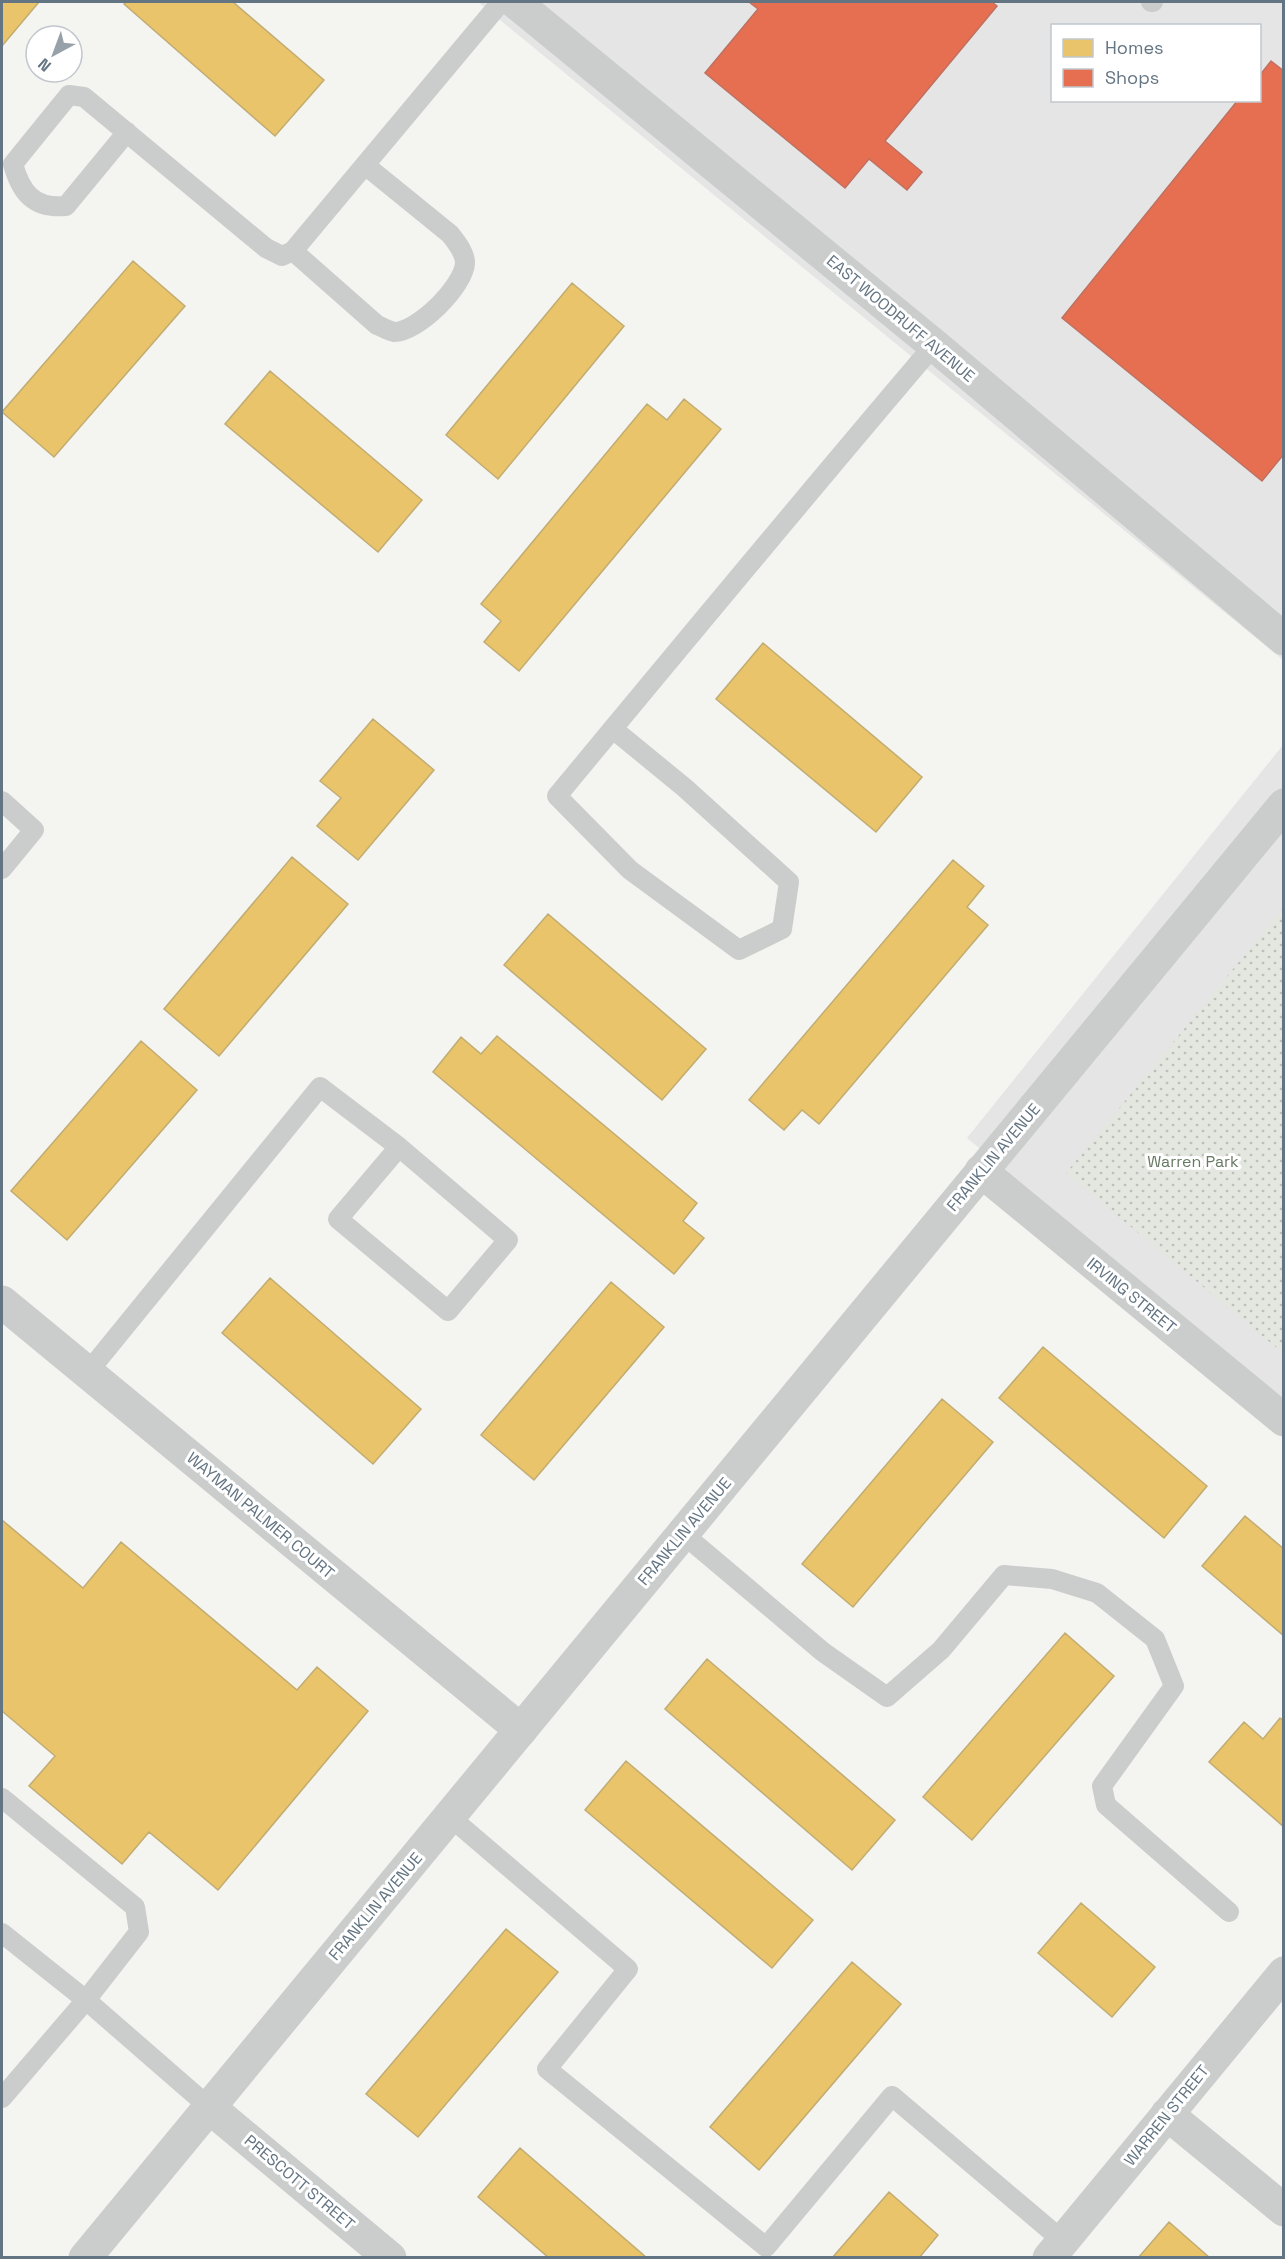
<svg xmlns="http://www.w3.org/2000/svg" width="1285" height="2259" viewBox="0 0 1285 2259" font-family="'Space Grotesk',sans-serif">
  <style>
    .built { fill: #e4e5e4; fill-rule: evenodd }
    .park { fill: url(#park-dots) }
    .homes { fill: #e9c46a; stroke: #c1ac71; stroke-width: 1.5 }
    .shops { fill: #e76f51; stroke: #bf7060; stroke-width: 1.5 }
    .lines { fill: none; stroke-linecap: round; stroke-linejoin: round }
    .service { stroke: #cbcdcd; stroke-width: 20 }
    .minor { stroke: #cbcdcd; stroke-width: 33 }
    .tertiary { stroke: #cbcdcd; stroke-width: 33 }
    .labels { text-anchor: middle; stroke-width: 6; stroke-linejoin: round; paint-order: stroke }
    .street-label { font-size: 16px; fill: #637482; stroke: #fff }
    .park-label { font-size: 16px; fill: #677962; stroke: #fff }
  </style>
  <defs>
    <pattern id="park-dots" width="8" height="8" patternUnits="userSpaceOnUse" patternTransform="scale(1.5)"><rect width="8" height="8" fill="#e3e7e0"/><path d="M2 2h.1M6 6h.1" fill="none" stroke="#bcc0bb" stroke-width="1.8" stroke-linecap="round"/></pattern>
  </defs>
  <rect width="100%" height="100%" fill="#f4f4f1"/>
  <path class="built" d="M478 2H1283V660ZM1052 26H1260V100H1052Z
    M1283 745V1399L967 1138Z"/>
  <path class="park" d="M1283 908V1353L1066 1173Z"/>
  <path class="homes" d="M2 2H39L2 46Z
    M126 2H233L324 80 275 136 124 4Z
    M133 261 185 306 54 457 2 412Z
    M572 283 624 326 498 479 446 435Z
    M270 371 422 500 378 552 225 424Z
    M684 399 721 429 519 671 484 642 501 621 481 604 647 404 667 420Z
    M763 643 922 777 876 832 716 699Z
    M373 719 434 770 358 860 317 826 341 798 320 781Z
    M292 857 348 904 219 1056 164 1009Z
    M953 860 984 886 967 907 988 925 819 1124 802 1110 784 1130 749 1100Z
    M548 914 706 1049 662 1100 504 965Z
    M497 1036 697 1203 683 1221 704 1238 674 1274 433 1072 461 1037 481 1054Z
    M141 1041 197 1090 67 1240 11 1191Z
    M270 1278 421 1409 373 1464 222 1333Z
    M611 1282 664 1327 534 1480 481 1435Z
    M1043 1347 1207 1486 1164 1538 999 1398Z
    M942 1399 993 1442 853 1607 802 1564Z
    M1245 1516 1284 1549V1636L1202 1566Z
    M2 1520 83 1588 121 1542 297 1690 317 1667 368 1711 218 1890 149 1832 122 1864 29 1786 55 1756 2 1711Z
    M1065 1633 1114 1676 972 1840 923 1797Z
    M707 1659 895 1820 852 1870 665 1709Z
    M1280 1718 1284 1721V1827L1209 1762 1244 1722 1263 1739Z
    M626 1761 813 1920 772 1968 585 1810Z
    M1081 1903 1155 1967 1112 2017 1038 1953Z
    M506 1929 558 1972 418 2137 366 2094Z
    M852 1962 901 2004 759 2170 710 2127Z
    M520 2148 647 2258H549L478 2197Z
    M889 2192 938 2235 919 2258H832Z
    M1169 2222 1210 2258H1138Z"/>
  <path class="shops" d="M749 2H992L997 6 885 141 922 172 907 190 869 159 845 188 705 73 758 9Z
    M1271 61 1284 71V454L1262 481 1062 318 1238 100H1260V75Z"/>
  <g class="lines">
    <path class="service" d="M1151 2H1153
      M127 132 66 206C34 209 21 193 13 164L69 95 84 97 266 248 282 256 293 251 501 2
      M293 251 377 325C382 327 389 331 394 332 418 332 464 286 465 263 465 252 456 242 450 234L365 165
      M613 729 685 788 789 882 782 929 739 950 630 870 557 796C682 645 807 494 934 345
      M2 801 34 830 2 869
      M88 1372 320 1087 399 1147 508 1240 448 1311 338 1219 399 1147
      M682 1533 823 1652 887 1697 941 1650 1004 1575 1052 1579 1097 1593 1155 1639 1174 1686 1102 1786 1106 1805 1229 1912
      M2 1798 135 1907 139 1932 86 2000 2 1933
      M449 1816 628 1969 547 2069 766 2247 892 2096 1063 2241
      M2 2098 86 2000 209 2107"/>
    <path class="minor" d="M981 1171 1284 1420
      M2 1302 521 1730
      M209 2107 390 2258
      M1167 2114 1284 2210
      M1049 2258 1284 1973"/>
    <path class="tertiary" d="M515 2 934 345 1284 639
      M85 2258 1284 805"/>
  </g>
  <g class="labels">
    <g class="street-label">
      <text transform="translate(901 318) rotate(40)" y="6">EAST WOODRUFF AVENUE</text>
      <text transform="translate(993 1157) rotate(-50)" y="6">FRANKLIN AVENUE</text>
      <text transform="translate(1132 1295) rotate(39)" y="6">IRVING STREET</text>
      <text transform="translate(261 1515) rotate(40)" y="6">WAYMAN PALMER COURT</text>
      <text transform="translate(684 1531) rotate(-50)" y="6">FRANKLIN AVENUE</text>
      <text transform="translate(375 1906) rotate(-50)" y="6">FRANKLIN AVENUE</text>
      <text transform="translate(1166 2115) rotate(-51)" y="6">WARREN STREET</text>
      <text transform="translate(300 2182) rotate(40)" y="6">PRESCOTT STREET</text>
    </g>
    <g class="park-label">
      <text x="1193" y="1167">Warren Park</text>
    </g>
  </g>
  <rect width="1285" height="2259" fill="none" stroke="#637482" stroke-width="6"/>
  <rect x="1051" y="24" width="210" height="78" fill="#ffffff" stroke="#c1c7cd" stroke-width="1.5"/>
  <rect x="1063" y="39" width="30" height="18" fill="#e9c46a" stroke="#c1c7cd" stroke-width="1.5"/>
  <text x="1105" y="54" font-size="18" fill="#637482">Homes</text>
  <rect x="1063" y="69" width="30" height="18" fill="#e76f51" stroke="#c1c7cd" stroke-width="1.5"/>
  <text x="1105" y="84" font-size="18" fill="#637482">Shops</text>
  <g transform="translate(54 54) rotate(221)"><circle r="28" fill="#ffffff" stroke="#c1c7cd" stroke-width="1.5"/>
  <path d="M0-4.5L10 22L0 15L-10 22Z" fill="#96a1a9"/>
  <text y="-9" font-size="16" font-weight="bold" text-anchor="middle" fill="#637482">N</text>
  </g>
</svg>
